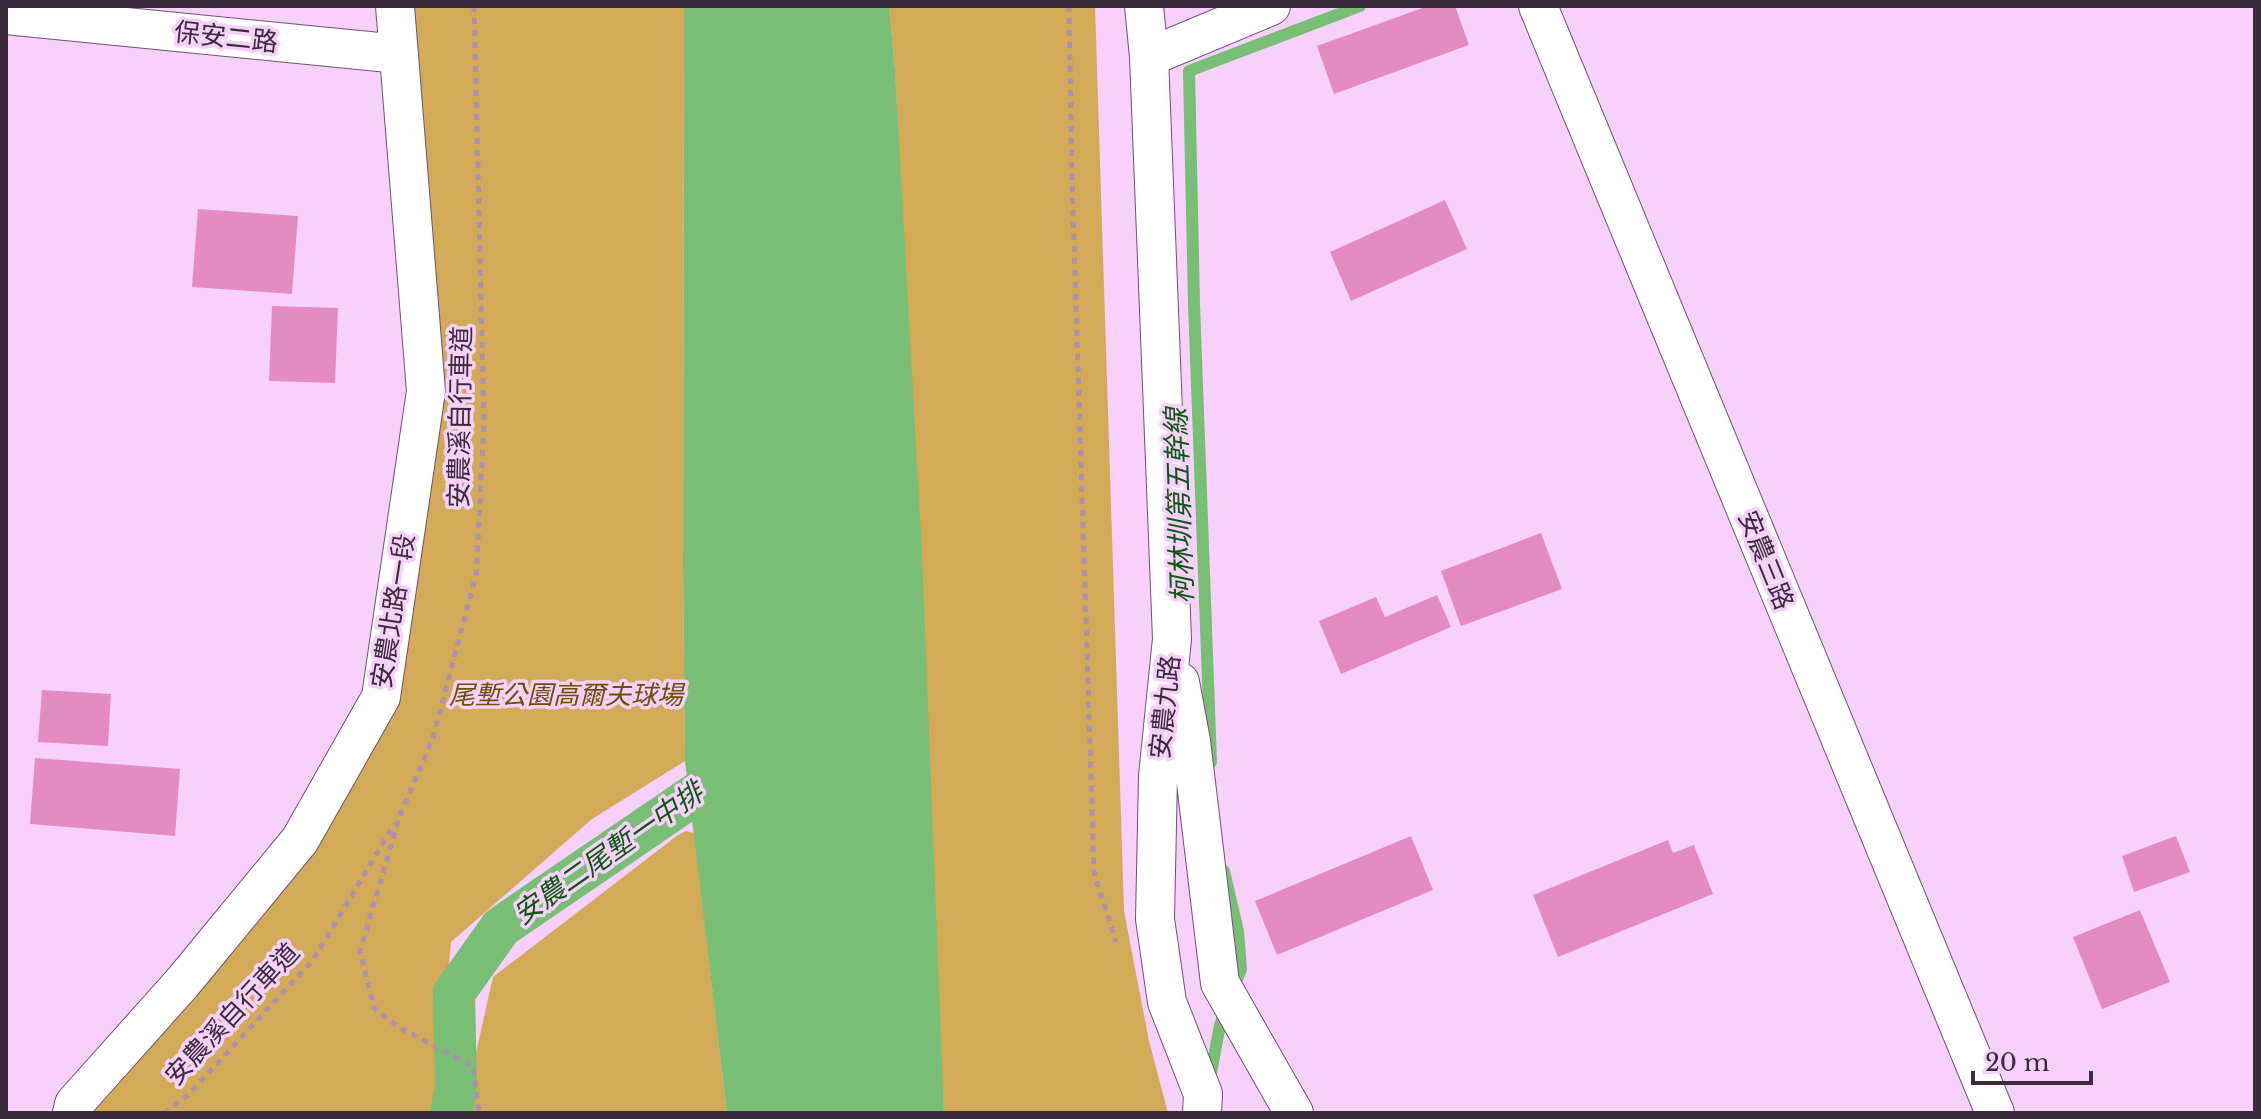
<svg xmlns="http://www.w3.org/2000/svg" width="2261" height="1119" viewBox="0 0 2261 1119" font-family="'Libre Baskerville','Noto Sans TC',serif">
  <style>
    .green { fill: #d3aa57 }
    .water { fill: #78be75 }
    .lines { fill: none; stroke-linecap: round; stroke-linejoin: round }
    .stream { stroke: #78be75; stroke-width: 12 }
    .canal { stroke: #78be75; stroke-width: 42 }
    .building { fill: #e48cc2 }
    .minor-casing { stroke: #715075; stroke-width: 40 }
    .path { stroke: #ac8faf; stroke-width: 5; stroke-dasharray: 6 6; stroke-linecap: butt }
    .minor { stroke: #fff; stroke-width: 38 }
    .labels { text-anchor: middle; stroke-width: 7; stroke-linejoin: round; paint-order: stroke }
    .street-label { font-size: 26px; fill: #3b2c3c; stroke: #f7d1fb }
    .park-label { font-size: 26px; font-style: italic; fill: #6e5000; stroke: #f7d1fb }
    .water-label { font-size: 28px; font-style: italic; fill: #0e5912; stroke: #f7d1fb }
  </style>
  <rect width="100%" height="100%" fill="#f7d1fb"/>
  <path class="green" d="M396 6H684L683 570 685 761 592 819 451 942 441 1049 431 1113H72L183 982 381 697 426 391Z
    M889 6H1095L1124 911 1149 1041 1168 1113H944L895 70Z
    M686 831 694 833 727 1113H468L473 1066 493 977 678 835Z"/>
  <path class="water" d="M684 6H889L895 70 922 554 944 1113H727L685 761 683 570Z"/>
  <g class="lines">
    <path class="stream" d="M1211 762 1194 304 1189 71 1360 6
      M1224 871 1238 931 1241 969 1233 990
      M1210 1078 1220 1025 1227 1007"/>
    <path class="canal" d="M451 1113 456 1087 454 993 501 927 709 785 726 756"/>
  </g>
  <path class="building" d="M1428 6H1455L1469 45 1334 94 1317 46Z
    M1445 200 1467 249 1351 301 1330 252Z
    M198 209 298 216 292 294 192 287Z
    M272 306 338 308 335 383 269 381Z
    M1541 533 1562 589 1461 626 1441 571Z
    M1437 595 1451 627 1341 674 1319 621 1376 597 1385 617Z
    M42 690 111 694 108 746 38 742Z
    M35 758 180 769 175 836 30 824Z
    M1411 836 1433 890 1277 955 1255 901Z
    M2176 836 2190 872 2134 892 2122 856Z
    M1668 840 1673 853 1694 845 1713 894 1558 957 1533 895Z
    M2140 910 2170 982 2102 1009 2073 937Z"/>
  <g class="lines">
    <defs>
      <path id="minor" d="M1144 6 1149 57 1172 639 1158 776 1155 919 1167 1002 1203 1094 1202 1113
        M1538 6 1995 1113
        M6 15 399 54
        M1149 57 1271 6
        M1180 682 1191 741 1220 983 1294 1113
        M72 1113 74 1104 183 982 300 840 381 697 426 391 395 6"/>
    </defs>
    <use href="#minor" class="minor-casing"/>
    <path class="path" d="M474 6 484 425 476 575 433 738 400 815 360 951 374 1008 398 1027 473 1066 479 1113
      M1069 6 1072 179 1094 872 1116 942
      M164 1113 187 1096 313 960 395 823"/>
    <use href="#minor" class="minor"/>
  </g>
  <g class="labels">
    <g class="street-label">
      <text transform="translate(226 37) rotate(6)" y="9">保安二路</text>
      <text transform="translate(460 417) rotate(-89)" y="9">安農溪自行車道</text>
      <text transform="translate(1766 560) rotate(68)" y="9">安農三路</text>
      <text transform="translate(393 611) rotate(-81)" y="9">安農北路一段</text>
      <text transform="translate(1165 707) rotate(-84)" y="9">安農九路</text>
      <text transform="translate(232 1014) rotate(-47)" y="9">安農溪自行車道</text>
    </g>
    <g class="park-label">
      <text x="566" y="704">尾塹公園高爾夫球場</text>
    </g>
    <g class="water-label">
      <text transform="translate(1179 506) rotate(-92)" y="10">柯林圳第五幹線</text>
      <text transform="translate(608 853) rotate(-35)" y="10">安農二尾塹一中排</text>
    </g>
  </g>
  <rect width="2261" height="1119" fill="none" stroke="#3b2c3c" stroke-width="16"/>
  <path d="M1973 1071v12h118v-12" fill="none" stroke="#3b2c3c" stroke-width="4"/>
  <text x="1985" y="1071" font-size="24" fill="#3b2c3c" stroke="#f7d1fb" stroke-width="6" paint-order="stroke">20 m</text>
</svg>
